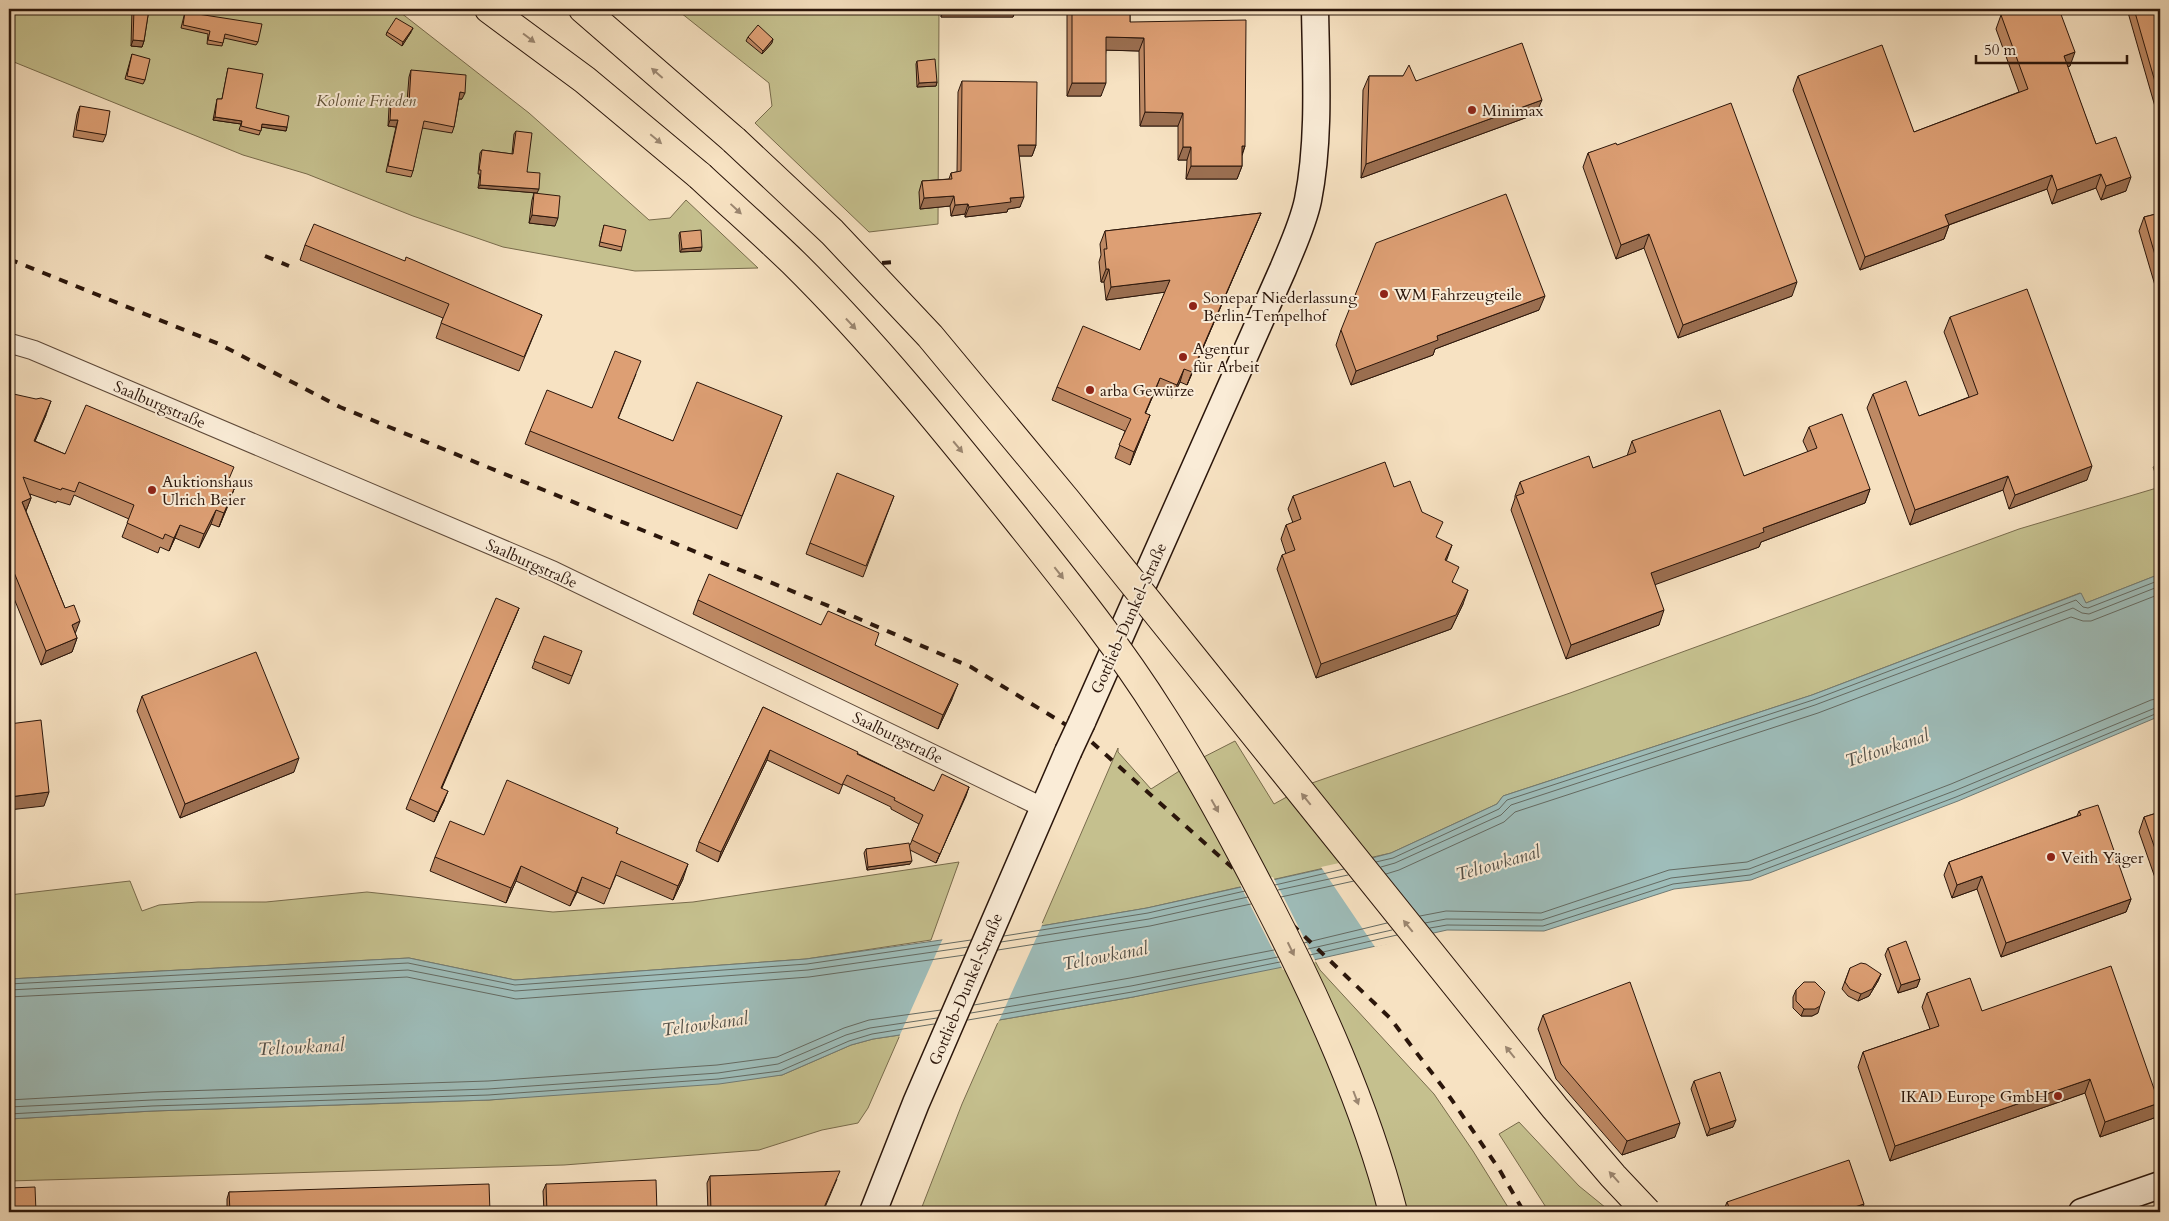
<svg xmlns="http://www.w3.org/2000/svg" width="2169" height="1221" viewBox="0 0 2169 1221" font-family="Cardo,serif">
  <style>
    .green { fill: #c5c08e; stroke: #786b4c }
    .water { fill: #9ebdba; stroke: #707a74 }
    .pier { fill: #f7e2c2 }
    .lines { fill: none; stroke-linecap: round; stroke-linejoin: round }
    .shore { stroke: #646a62; stroke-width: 1 }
    .street-casing { stroke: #5e4939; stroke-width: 21 }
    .secondary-casing { stroke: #2b160b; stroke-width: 29 }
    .highway-casing { stroke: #2b160b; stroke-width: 30 }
    .street { stroke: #faecd7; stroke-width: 19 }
    .secondary { stroke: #faecd7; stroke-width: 26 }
    .highway { stroke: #f7e2c2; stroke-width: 28 }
    .rail { stroke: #2b160b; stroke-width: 4; stroke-dasharray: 9 9; stroke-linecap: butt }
    .secondary-bridge-casing { stroke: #2b160b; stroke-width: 29; stroke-linecap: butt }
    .highway-bridge-casing { stroke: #2b160b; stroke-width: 30; stroke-linecap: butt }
    .secondary-bridge { stroke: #faecd7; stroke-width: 26 }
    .highway-bridge { stroke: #f7e2c2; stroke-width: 28 }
    .wall { fill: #be8964; stroke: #2b160b }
    .shaded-wall { fill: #9b6f51; stroke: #2b160b }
    .building { fill: #dd9f74; stroke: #2b160b }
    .oneway { fill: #9b8670 }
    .poi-dot { fill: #8f2418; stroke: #faecd7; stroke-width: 2 }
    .labels { text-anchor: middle; stroke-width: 4; stroke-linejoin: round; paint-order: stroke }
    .park-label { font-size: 16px; font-style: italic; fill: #615239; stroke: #faecd7 }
    .poi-label { font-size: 16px; fill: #2b160b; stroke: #faecd7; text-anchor: start }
    .street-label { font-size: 16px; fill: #2b160b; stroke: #faecd7 }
    .water-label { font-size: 18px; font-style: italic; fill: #535048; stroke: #faecd7 }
  </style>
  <rect width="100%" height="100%" fill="#f7e2c2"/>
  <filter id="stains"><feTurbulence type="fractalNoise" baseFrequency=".004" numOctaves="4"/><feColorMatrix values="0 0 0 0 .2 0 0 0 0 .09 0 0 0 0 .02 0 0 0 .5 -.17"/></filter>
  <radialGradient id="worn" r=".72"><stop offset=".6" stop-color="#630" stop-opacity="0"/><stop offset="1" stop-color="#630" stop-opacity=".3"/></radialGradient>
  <path class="green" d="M9 9H396L529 113 649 220 670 218 686 200 758 268 635 271 503 247 413 216 307 174 243 155 9 60Z
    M676 9H939L938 224 869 232 755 123 772 106 769 83Z
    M2160 464V574L2086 603 2080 593 1812 695 1503 796 1497 804 1391 853 1147 908 1041 926 1118 748V752L1151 789 1192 763 1235 741 1274 804 1312 783 1570 693 2019 529 2160 487 2153 467Z
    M959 862 931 940 806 959 515 980 409 958 9 979V895L130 881 142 911 159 905 198 902H266L367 892 553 912 693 902Z
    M1314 959 1320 970 1434 1094 1473 1151 1511 1212H920L962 1104 999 1020 1133 997Z
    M900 1035 868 1108 858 1123 822 1130 759 1150 564 1165 9 1181V1119L153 1111 489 1100 782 1075 851 1045 873 1039Z
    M1519 1122 1579 1186 1611 1212H1549L1499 1134Z"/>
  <path class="water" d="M2160 574V716L1958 801 1751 880 1674 889 1544 931 1447 930 1278 968 1133 997 999 1020 873 1039 851 1045 782 1075 719 1084 489 1100 153 1111 9 1119V979L409 958 515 980 806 959 1041 926 1147 908 1372 858 1391 853 1497 804 1503 796 1812 695 2081 593 2086 603Z"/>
  <path class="pier" d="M1371 856 1434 935 1375 947 1321 867Z
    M1273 877 1286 902 1316 962 1283 970 1240 885Z
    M1043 923 998 1023 899 1037 944 936Z"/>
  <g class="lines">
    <path class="shore" d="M1376 862 1393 858 1499 809 1507 800 1813 700 2076 600 2083 607 2088 608 2160 580
      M1381 867 1395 863 1501 815 1511 805 1815 705 2073 608 2082 613 2089 614 2160 586
      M1386 874 1399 870 1504 822 1515 812 1818 713 2071 617 2083 621H2091L2160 594
      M1275 885 1344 869
      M1278 890 1348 875
      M1281 897 1354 881
      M1420 916 1446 911 1541 913 1669 870 1747 862 1951 784 2151 700 2160 698
      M1425 923 1446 919 1542 920 1671 878 1749 869 1954 791 2160 706
      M1430 928 1447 925 1543 926 1673 884 1750 875 1956 797 2160 712
      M1004 936 1148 913 1245 891
      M1001 942 1149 919 1248 897
      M1304 943 1387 923
      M1308 949 1392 930
      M998 950 1150 926 1251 904
      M1310 955 1397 935
      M9 984 408 963 515 985 807 964 971 940
      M9 990 408 970 515 991 808 970 968 947
      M9 997 407 977 516 999 809 977 965 955
      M974 1005 1130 978 1274 950
      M971 1013 1131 986 1278 957
      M968 1020 1132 992 1280 962
      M9 1100 152 1092 488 1081 717 1065 777 1057 844 1028 869 1020 941 1010
      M9 1107 152 1100 488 1089 718 1073 778 1064 846 1035 870 1028 937 1018
      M9 1114 152 1106 488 1095 718 1079 780 1071 849 1041 872 1034 934 1024"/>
    <defs>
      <path id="street" d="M9 343 33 350 553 571 1044 808"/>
      <path id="secondary" d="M1082 722 1283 269C1292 247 1303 224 1308 200 1320 140 1316 71 1315 9
        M873 1212 916 1103 1068 752
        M2082 1212 2160 1185"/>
      <path id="highway" d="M489 9 585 80 700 176
        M583 9 734 140"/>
    </defs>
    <use href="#street" class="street-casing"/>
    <use href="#secondary" class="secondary-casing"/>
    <use href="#highway" class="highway-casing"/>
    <use href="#street" class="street"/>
    <use href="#secondary" class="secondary"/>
    <use href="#highway" class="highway"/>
    <path class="rail" d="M265 256 289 266
      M9 259 219 344 340 407 836 609 971 667 1086 737 1235 870 1390 1018 1445 1090 1499 1169 1524 1212
      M882 263 894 262"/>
    <defs>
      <path id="secondary-bridge" d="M1068 752 1082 722"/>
      <path id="highway-bridge" d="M734 140 832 232 930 336 1067 501 1555 1108 1613 1176 1647 1212
        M700 176C731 205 763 233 793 262 873 341 944 429 1014 516 1065 580 1117 644 1161 714 1200 774 1234 838 1267 902 1318 1001 1365 1104 1393 1212"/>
    </defs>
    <use href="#secondary-bridge" class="secondary-bridge-casing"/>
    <use href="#highway-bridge" class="highway-bridge-casing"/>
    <use href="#secondary-bridge" class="secondary-bridge"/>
    <use href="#highway-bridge" class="highway-bridge"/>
  </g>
  <path class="wall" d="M132 9H149L144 41 142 47 131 46Z
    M941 9H1016L1013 17H941Z
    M1067 9H1130V22L1245 146 1242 156V166L1237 179H1186L1187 160H1178V126H1140L1139 51 1106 50 1101 96H1067Z
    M2006 9H2059L2070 66 2067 67 2096 144 2126 191 2101 200 2096 188 2052 204 2047 189 1949 225 1944 239 1860 270 1793 90 1798 76 1914 132 2019 92 1996 29 2001 15 2008 13Z
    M2127 9H2160V116L2158 117Z
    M185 12 258 42 256 45 224 38 222 46 207 44 208 34 181 28Z
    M387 32H411L402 46 386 35Z
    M748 37 772 43 762 54 746 41Z
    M132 54 145 80 143 84 125 79Z
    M917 61 937 82 936 86 917 87 916 64Z
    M228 68 256 108 287 127 286 131 262 127 259 135 239 130 241 124 213 120 217 99H222Z
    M411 70 462 99H459L454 127 452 133 422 128 413 171 411 177 386 172 396 127 388 126 389 108 391 102H407L409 77Z
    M1369 76H1403L1416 81 1536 114 1361 178 1363 90Z
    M962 81 1036 145 1032 156H1019L1020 207 1008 209 1007 212 965 217V214L951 216 950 206 920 209 919 192 922 181 949 179 951 173 957 172 958 92Z
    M80 106 106 135 103 142 73 137 77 114Z
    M516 131 527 172 537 193 478 188 480 174H478L480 153 482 150 512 154 514 134Z
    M1617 145 1792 296 1678 338 1644 248 1616 259 1583 167 1588 153Z
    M534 193 555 226 529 223 532 200Z
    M1261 213 1256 225 1187 385 1180 382 1172 398 1155 391 1145 414 1150 415 1130 465 1115 458 1125 431 1052 400 1057 387 1140 350 1165 292 1106 300 1104 282H1101L1099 262 1101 255 1100 244 1105 231Z
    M2160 213V299H2159L2139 231 2144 217Z
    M604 225 622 247 621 251 599 246Z
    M680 232 701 251 680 252 679 235Z
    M305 245 405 261 542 315 519 371 436 338 443 318 300 260Z
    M1539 310 1435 349 1433 355 1351 385 1336 345 1341 330Z
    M1950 317 2087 480 2009 509 2003 490 1910 525 1867 408 1873 394 1919 416 1969 397 1944 332Z
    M636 374 618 419 673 441 782 416 737 529 525 444 530 431 592 408Z
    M9 393 46 415 35 441 65 454 229 481 227 486 234 489 229 503 219 527 211 524 199 548 175 538 169 551 160 547 158 553 122 537 129 519 74 495 70 505 57 501 56 503 30 494 31 498 26 511 77 638 72 652 41 665 9 586Z
    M1809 427 1870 489 1865 503 1761 542 1759 547 1655 584 1659 625 1566 659 1511 510 1515 498V496L1520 482 1593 468 1627 456 1632 441 1744 476 1808 452 1803 441Z
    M1394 487 1422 512 1437 538 1453 583 1463 604 1451 629 1316 678 1277 569 1282 555 1286 554 1281 539 1286 525 1293 523 1288 509 1293 496Z
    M894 496 863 577 806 554 810 543Z
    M698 600 821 625 875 645 952 699 938 729 693 614Z
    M519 608 442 788 444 801 434 822 406 809 410 799Z
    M544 636 579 659 569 684 532 668Z
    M142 696 294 772 180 818 137 711Z
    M763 707 934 791 969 787 936 863 910 850V864L867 870 864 853 866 849 910 845 919 824 891 809V807L843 784 839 794 767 760 718 862 696 851 699 842Z
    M2079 811 2131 899 2126 912 2001 957 1977 889 1952 898 1944 875 1949 862 2077 816Z
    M2160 812V892L2139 832 2144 817Z
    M618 828 616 833 683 879 673 900 616 875 604 904 577 892 570 906 516 881 506 903 430 871 435 857 484 835Z
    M1888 948 1920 979 1917 987 1898 993 1885 955Z
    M1850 968 1881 974 1878 981 1869 996 1858 1001 1848 996 1842 989Z
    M1796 990 1818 1013 1812 1016H1801L1793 1008V997Z
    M1927 993 1982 1011 2154 1118 2100 1137 2085 1093 1890 1161 1858 1067 1863 1052 1930 1029 1922 1007Z
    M1543 1015 1675 1137 1622 1155 1556 1079 1538 1029Z
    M1694 1081 1733 1127 1707 1136 1691 1089Z
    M710 1176 837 1179 823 1212H708L707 1183Z
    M546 1184 657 1212H544L543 1191Z
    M229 1192 490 1212H227V1199Z
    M1727 1202 1861 1212H1723Z"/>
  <path class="shaded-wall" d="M944 9H1016L1013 17H941Z
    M413 28 411 32 402 46 403 42Z
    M1106 37 1144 38 1139 51 1101 50Z
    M773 39 772 43 762 54 763 51Z
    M133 40 144 41 142 47 131 46Z
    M2075 52 2070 66 2059 70 2064 56Z
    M937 82 936 86 917 87 919 83Z
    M1072 83H1106L1101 96H1067Z
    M460 92 465 93 462 99H458Z
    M1542 100 1536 114 1361 178 1366 164Z
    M1145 112 1183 113 1178 126H1140Z
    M215 117 242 121 241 124 213 120Z
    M390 120H398L396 127 388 126Z
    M262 124 287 127 286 131 261 127Z
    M1018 145H1036L1032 156H1014Z
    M1242 146H1245L1240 159Z
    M1183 147H1191L1187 160H1178Z
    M1191 166H1242L1237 179H1186Z
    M2101 174 2096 188 2052 204 2057 190Z
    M2052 175 2047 189 1940 228 1945 215Z
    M2131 177 2126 191 2101 200 2106 186Z
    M480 185 539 189 537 193 478 188Z
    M954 196 950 206 920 209 924 198Z
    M1024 197 1020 207 1008 209 1007 212 965 217 969 207 1010 198Z
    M968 204 965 214 951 216 955 205Z
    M1261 213 1256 225 1187 385 1192 372Z
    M532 215 558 218 555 226 529 223Z
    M1949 225 1944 239 1860 270 1865 257Z
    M1649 234 1644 248 1616 259 1621 245Z
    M702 247 701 251 680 252 682 249Z
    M1106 269H1109L1104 282H1101Z
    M1170 280 1166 292 1106 300 1111 287Z
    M1797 282 1792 296 1678 338 1683 325Z
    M1545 296 1539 310 1435 349 1433 355 1351 385 1356 371 1437 336Z
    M1184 369 1180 382 1172 398 1177 385Z
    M1160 378 1155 391 1140 426 1145 413Z
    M51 401 46 415 29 455 34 441Z
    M1150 415 1145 428 1130 465 1134 452Z
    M2092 466 2087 480 2009 509 2015 495Z
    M2008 476 2003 490 1910 525 1915 510Z
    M234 489 229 503 219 527 224 513Z
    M1870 489 1865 503 1761 542 1759 547 1646 588 1651 573 1763 528Z
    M31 498 26 511 22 502Z
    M216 510 211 524 199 548 204 534Z
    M180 525 175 538 169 551 174 538Z
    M1452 545 1447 559 1440 574 1445 560Z
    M1468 590 1463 604 1451 629 1316 678 1321 664Z
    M519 608 515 618 437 798 441 788Z
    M1664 610 1659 625 1566 659 1571 645Z
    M80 621 75 634 72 625Z
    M77 638 72 652 41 665 46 651Z
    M958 684 952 699 938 729 943 715Z
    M770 750 767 760 718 862 721 852Z
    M299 758 294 772 180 818 185 804Z
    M969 787 966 796 936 863 940 854Z
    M448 791 444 801 434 822 438 812Z
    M49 792 44 806 9 810V797Z
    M912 861 910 864 867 870 868 867Z
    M688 864 683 879 673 900 678 886Z
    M521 866 516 881 506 903 511 888Z
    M1982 876 1977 889 1952 898 1957 885Z
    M582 877 577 892 570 906 576 892Z
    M2131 899 2126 912 2001 957 2006 943Z
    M1881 974 1878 981 1869 996 1858 1001 1861 994Z
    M1920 979 1917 987 1898 993 1901 985Z
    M1820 1006 1818 1013 1812 1016H1801L1804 1009Z
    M2090 1079 2085 1093 1890 1161 1895 1146Z
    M2159 1103 2154 1118 2100 1137 2105 1122Z
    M1736 1120 1733 1127 1707 1136 1710 1129Z
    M1680 1123 1675 1137 1622 1155 1627 1141Z
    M1864 1204 1861 1212H1839Z"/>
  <path class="building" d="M134 9H149L144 41 133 40Z
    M1072 9H1130V22L1246 20 1245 146H1242V166H1191V147H1183V113L1145 112 1144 38 1106 37V83H1072Z
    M2016 9H2059L2075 52 2064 56 2096 144 2116 137 2131 177 2106 186 2101 174 2057 190 2052 175 1945 215 1949 225 1865 257 1798 76 1882 45 1914 132 2028 89 2001 15 2016 10Z
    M2134 9H2160V99Z
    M185 12 262 24 258 42 225 34 223 43 208 40 210 31 183 25Z
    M396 18 413 28 403 42 387 32Z
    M758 25 773 39 763 51 748 37Z
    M1522 43 1542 100 1366 164 1369 76H1403L1409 65 1416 81Z
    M132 54 150 59 145 80 127 76Z
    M935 59 937 82 919 83 917 61Z
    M228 68 263 74 256 108 289 116 287 127 262 124 261 131 241 126 242 121 215 117 217 99H222Z
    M411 70 466 75 465 93 460 92 454 127 424 121 413 171 388 166 398 120H390L391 102 409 103Z
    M962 81 1037 82 1036 145H1018L1024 197 1010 198 1011 202 969 207 968 204 955 205 954 196 924 198 922 181 952 179 951 173 961 171Z
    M1731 103 1797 282 1683 325 1649 234 1621 245 1588 153 1616 143 1617 145Z
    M80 106 110 111 106 135 76 130Z
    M516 131 532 133 527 172 540 173 539 189 480 185 481 170H479L482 150 513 154Z
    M534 193 560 196 558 218 532 215Z
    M1506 194 1545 296 1437 336 1438 340 1356 371 1341 330 1376 243Z
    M1261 213 1192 372 1184 369 1177 385 1160 378 1145 413 1150 415 1134 452 1119 445 1131 419 1057 387 1083 326 1140 350 1170 280 1111 287 1109 269H1106L1104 249H1107L1105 231Z
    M2160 213V272L2144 217Z
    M314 224 405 261 406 257 542 315 524 357 441 323 449 304 305 245Z
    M604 225 626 230 622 247 600 242Z
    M701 230 702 247 682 249 680 232Z
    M2027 289 2092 466 2015 495 2008 476 1915 510 1873 394 1906 381 1919 416 1978 394 1950 317Z
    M615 351 641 361 618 418 673 441 697 382 782 416 742 516 530 431 547 390 592 408Z
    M9 393 36 399 41 398 51 401 34 441 65 454 86 405 234 467 226 486 234 489 224 513 216 510 204 534 180 525 174 538 165 534 163 539 127 523 134 505 79 482 75 492 62 488 61 490 23 477 31 498 22 502 65 608 74 605 80 621 72 625 77 638 46 651 9 560Z
    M1720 410 1744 476 1817 448 1809 427 1842 414 1870 489 1763 528 1764 532 1651 573 1664 610 1571 645 1516 496 1524 493 1520 482 1589 456 1593 468 1636 452 1632 441Z
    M1385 462 1394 487 1410 481 1422 512 1443 522 1436 537 1452 545 1445 560 1459 567 1452 582 1468 590 1456 615 1321 664 1282 555 1295 550 1286 525 1301 519 1293 496Z
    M837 473 894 496 866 566 810 543Z
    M709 574 821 625 828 611 879 633 875 645 958 684 943 715 698 600Z
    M496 598 519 608 441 788 448 791 438 812 410 799Z
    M544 636 582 651 572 676 534 661Z
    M256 652 299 758 185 804 142 696Z
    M763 707 858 752 857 754 934 791 942 774 969 787 940 854 912 840 923 815 894 800 895 798 847 775 842 785 770 750 721 852 699 842Z
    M41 720 49 792 9 797V724Z
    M507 780 618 828 616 833 688 864 678 886 621 861 610 889 582 877 576 892 521 866 511 888 435 857 450 821 484 835Z
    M2098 805 2131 899 2006 943 1982 876 1957 885 1949 862 2081 815 2079 811Z
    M2160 812V863L2144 817Z
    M909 843 912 861 868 867 866 849Z
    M1906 941 1920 979 1901 985 1888 948Z
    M1861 963 1866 964 1881 974 1872 989 1861 994 1850 989 1845 982 1850 968Z
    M2111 966 2159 1103 2105 1122 2090 1079 1895 1146 1863 1052 1939 1026 1927 993 1970 978 1982 1011Z
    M1630 982 1680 1123 1627 1141 1561 1064 1543 1015Z
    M1804 982H1815L1825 992 1820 1006 1815 1009H1804L1796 1001V990Z
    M1720 1072 1736 1120 1710 1129 1694 1081Z
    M1849 1160 1864 1204 1839 1212H1731L1727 1202Z
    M840 1171 822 1212H711L710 1176Z
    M656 1180 657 1212H547L546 1184Z
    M489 1184 490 1212H230L229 1192Z
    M35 1187 36 1212H9V1188Z"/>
  <defs><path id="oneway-solid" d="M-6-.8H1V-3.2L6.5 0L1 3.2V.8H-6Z" transform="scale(1.25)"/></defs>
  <g class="oneway">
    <use href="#oneway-solid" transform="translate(529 38) rotate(37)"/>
    <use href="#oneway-solid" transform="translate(657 73) rotate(-139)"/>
    <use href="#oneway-solid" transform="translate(656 139) rotate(40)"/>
    <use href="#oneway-solid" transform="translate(736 209) rotate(43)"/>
    <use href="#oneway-solid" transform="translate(851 324) rotate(47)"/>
    <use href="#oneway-solid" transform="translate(958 447) rotate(50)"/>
    <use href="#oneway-solid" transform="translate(1059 573) rotate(52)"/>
    <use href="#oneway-solid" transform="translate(1306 799) rotate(-129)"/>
    <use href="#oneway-solid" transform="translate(1215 806) rotate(61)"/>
    <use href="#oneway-solid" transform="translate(1408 926) rotate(-129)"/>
    <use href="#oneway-solid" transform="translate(1291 949) rotate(64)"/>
    <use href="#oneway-solid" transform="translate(1510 1052) rotate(-129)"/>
    <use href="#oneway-solid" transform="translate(1356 1098) rotate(69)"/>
    <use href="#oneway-solid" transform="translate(1614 1177) rotate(-132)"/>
  </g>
  <g class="poi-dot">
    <circle cx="1472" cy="110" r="5"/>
    <circle cx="1384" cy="294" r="5"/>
    <circle cx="1193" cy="306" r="5"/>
    <circle cx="1183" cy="357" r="5"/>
    <circle cx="1090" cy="390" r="5"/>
    <circle cx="152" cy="490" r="5"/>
    <circle cx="2051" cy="857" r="5"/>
    <circle cx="2058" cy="1096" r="5"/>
  </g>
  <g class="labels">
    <g class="park-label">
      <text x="366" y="106">Kolonie Frieden</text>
    </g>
    <g class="poi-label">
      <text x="1482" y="116">Minimax</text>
      <text x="1394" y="300">WM Fahrzeugteile</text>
      <text x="1203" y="303">Sonepar Niederlassung<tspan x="1203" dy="18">Berlin-Tempelhof</tspan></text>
      <text x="1193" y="354">Agentur<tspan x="1193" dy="18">für Arbeit</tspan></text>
      <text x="1100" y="396">arba Gewürze</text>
      <text x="162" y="487">Auktionshaus<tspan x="162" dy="18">Ulrich Beier</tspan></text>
      <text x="2061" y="863">Veith Yäger</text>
      <text x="2048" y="1102" text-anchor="end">IKAD Europe GmbH</text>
    </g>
    <g class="street-label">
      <text transform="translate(160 404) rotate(23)" y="6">Saalburgstraße</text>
      <text transform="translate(532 563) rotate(24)" y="6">Saalburgstraße</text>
      <text transform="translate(1128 618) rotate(-66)" y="6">Gottlieb-Dunkel-Straße</text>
      <text transform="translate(898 737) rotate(26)" y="6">Saalburgstraße</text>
      <text transform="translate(965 989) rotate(-67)" y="6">Gottlieb-Dunkel-Straße</text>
    </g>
    <g class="water-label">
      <text transform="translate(1887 748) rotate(-18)" y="6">Teltowkanal</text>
      <text transform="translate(1498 863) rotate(-16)" y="6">Teltowkanal</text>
      <text transform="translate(1105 956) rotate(-11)" y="6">Teltowkanal</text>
      <text transform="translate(705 1024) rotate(-8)" y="6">Teltowkanal</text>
      <text transform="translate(301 1047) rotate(-3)" y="6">Teltowkanal</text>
    </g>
  </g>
  <rect width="2169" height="1221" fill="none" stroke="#f7e2c2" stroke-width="30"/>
  <rect x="10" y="10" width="2149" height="1201" fill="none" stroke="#2b160b" stroke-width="2.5"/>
  <rect x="15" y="15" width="2139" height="1191" fill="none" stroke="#2b160b"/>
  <path d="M1976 55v8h151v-8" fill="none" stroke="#2b160b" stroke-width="2.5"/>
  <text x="1984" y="55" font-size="15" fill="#2b160b" stroke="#faecd7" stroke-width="4" paint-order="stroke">50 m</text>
  <rect width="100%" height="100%" filter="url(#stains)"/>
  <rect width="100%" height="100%" fill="url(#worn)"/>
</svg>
